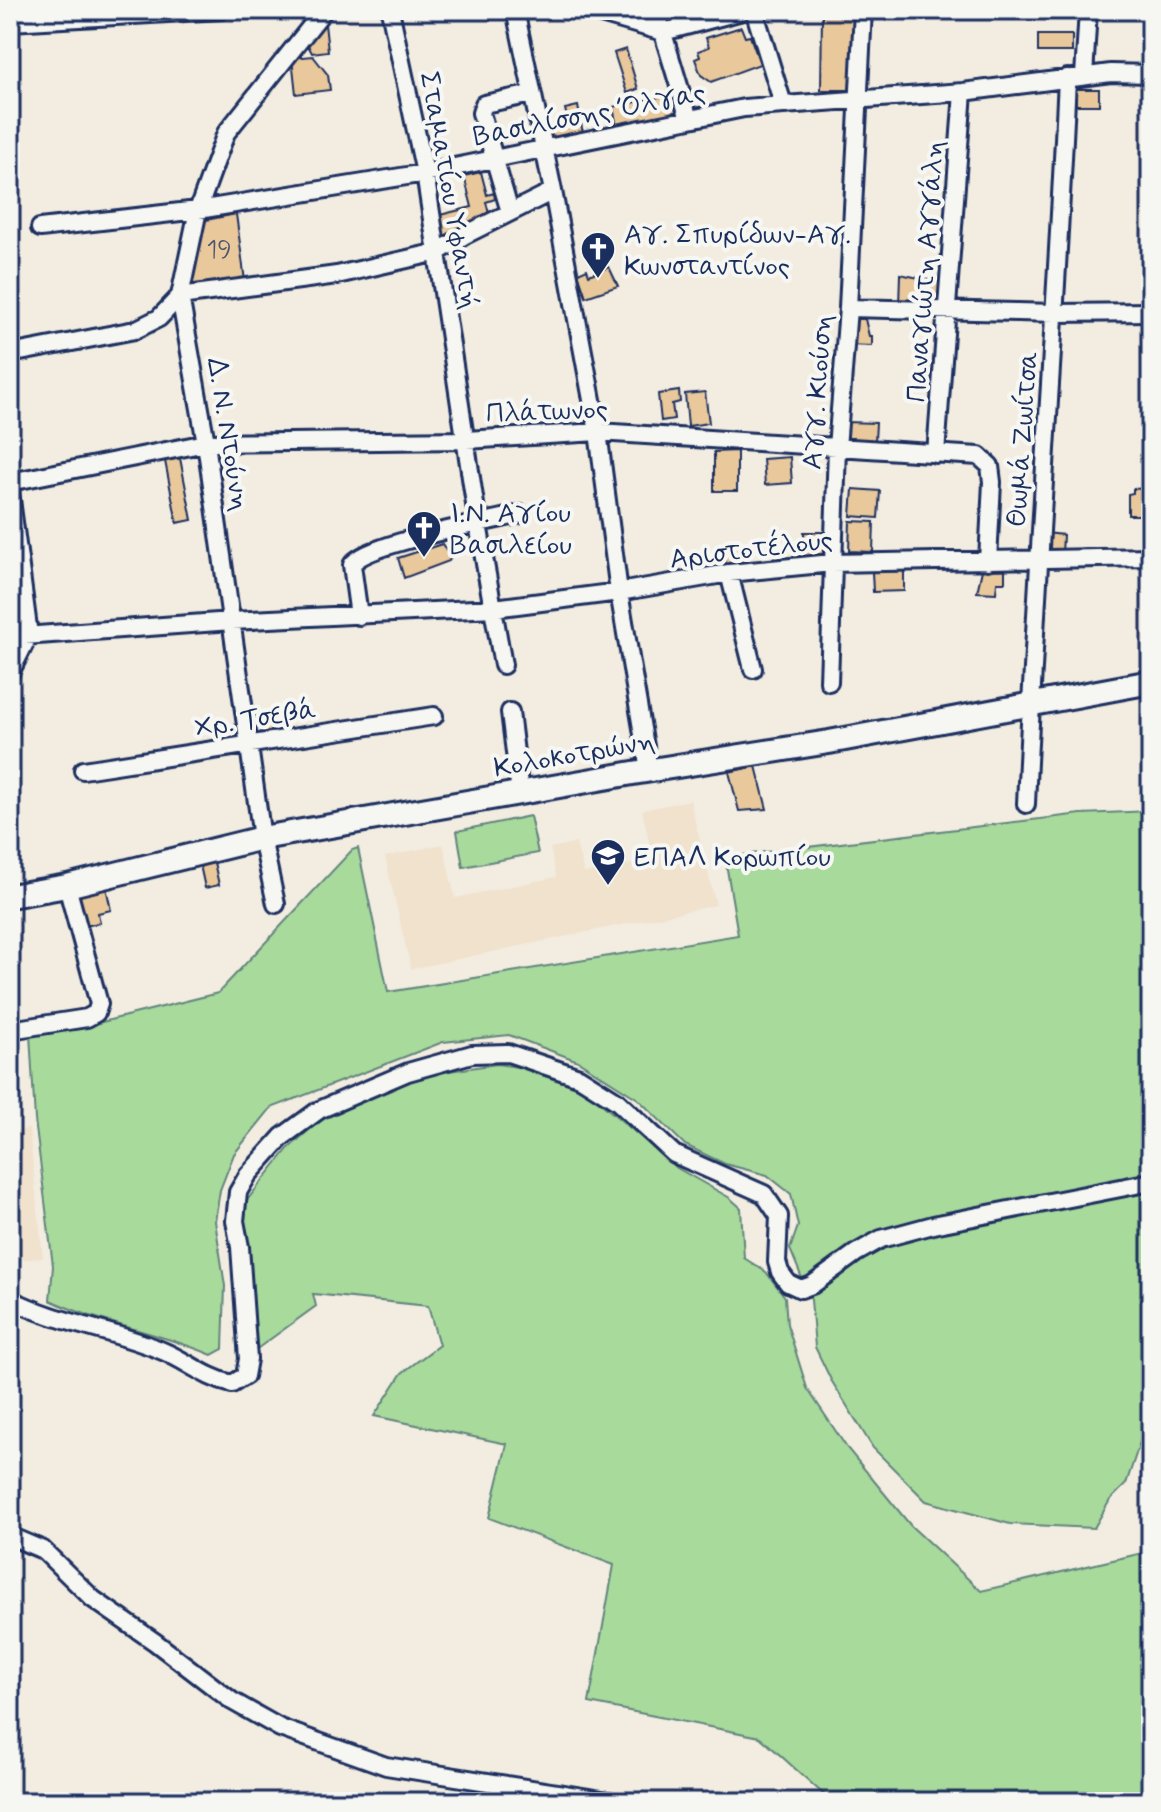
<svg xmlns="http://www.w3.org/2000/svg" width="1161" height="1812" viewBox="0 0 1161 1812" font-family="Mynerve,sans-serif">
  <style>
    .built { fill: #f0e2cc }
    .green { fill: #a8da9c; stroke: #62847d; stroke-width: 2 }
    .building { fill: #e9c89b; stroke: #1b2f5e; stroke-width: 2 }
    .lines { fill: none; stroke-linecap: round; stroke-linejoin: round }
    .street-casing { stroke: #1b2f5e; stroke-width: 22 }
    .secondary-casing { stroke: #1b2f5e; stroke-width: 28 }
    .street { stroke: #f6f6f2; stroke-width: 16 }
    .secondary { stroke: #f6f6f2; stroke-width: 22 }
    .labels { text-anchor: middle; stroke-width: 8; stroke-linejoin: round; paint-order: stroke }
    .number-label { font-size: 24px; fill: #4e556d }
    .street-label { font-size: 28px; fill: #1b2f5e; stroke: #f6f6f2 }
    .poi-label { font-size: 28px; fill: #1b2f5e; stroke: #f6f6f2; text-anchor: start }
  </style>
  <rect width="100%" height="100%" fill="#f3ede1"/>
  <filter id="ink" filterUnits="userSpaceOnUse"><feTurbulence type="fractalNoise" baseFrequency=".0125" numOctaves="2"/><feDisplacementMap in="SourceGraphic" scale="16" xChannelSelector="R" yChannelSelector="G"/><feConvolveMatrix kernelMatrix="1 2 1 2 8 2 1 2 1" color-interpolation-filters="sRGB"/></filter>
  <g filter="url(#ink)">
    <path class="built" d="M690 800 716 905 411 969 385 857 443 844 455 898 556 877 550 848 576 843 584 873 653 860 642 810Z
      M29 1129 43 1258 10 1260V1132Z"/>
    <path class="green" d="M1151 811V1436H1142L1126 1484 1110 1500 1094 1528 1010 1524 926 1501 873 1448 831 1380 815 1347 811 1300 790 1249 798 1226 791 1194 767 1175 725 1164 685 1145 638 1099 578 1061 509 1035 443 1042 271 1108 234 1154 220 1190 215 1221 225 1286 223 1349 212 1355C159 1332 101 1324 50 1300L53 1266 35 1120 30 1034 102 1022 218 993 352 850 358 848 388 992 738 935 725 857 1081 814Z
      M530 816 538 853 463 867 457 831Z
      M497 1064 538 1070 589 1093 677 1168 730 1198 741 1208 744 1258 766 1272 785 1297 787 1324 807 1388 847 1448 911 1526 981 1591 1151 1551V1802H832L760 1737 589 1703 614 1565 489 1518 507 1444 374 1416 402 1373 439 1345 428 1306 313 1294 316 1306 254 1351 242 1219 248 1199 288 1149 319 1121 422 1075Z"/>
    <path class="building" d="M664 10H703L668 21Z
      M822 14H855V90H821Z
      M324 15 328 51 312 53 303 36Z
      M741 27 745 37 750 36 760 64 711 82 701 75 695 59 700 57 698 51 709 47 706 38Z
      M1038 35H1072V52H1038Z
      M626 49 638 89 627 93 614 53Z
      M313 56 328 75 330 90 296 94 292 58Z
      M1076 89H1099V105H1076Z
      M673 94 677 114 617 127 613 107Z
      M578 106 583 134 547 141 544 126 568 122 565 109Z
      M481 172 487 195 494 193 495 199 486 202 490 218 442 238 436 216 472 207 464 176Z
      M236 214 245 281 187 291V279L206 220Z
      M609 267 618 286 586 297 578 273 587 269 589 275Z
      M900 274 943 283 942 306H899Z
      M849 319H865L869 336H872V346L848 345Z
      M679 391 680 402 672 404 674 419 661 421 658 394Z
      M705 392 709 423 688 426 685 394Z
      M845 422 876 423 875 441 845 440Z
      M737 451V491H714V452Z
      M790 457 792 483 765 485 763 459Z
      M180 458 192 520 177 523 165 461Z
      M1151 488V515H1128V494L1133 493V489Z
      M853 489 880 491 878 518 851 516Z
      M850 521 874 522 873 552 849 551Z
      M804 532H823V558H804Z
      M1046 533 1063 535 1062 554 1044 552Z
      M743 543 747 562 726 566 722 547Z
      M442 544 451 557 449 561 404 578 398 558Z
      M1005 568V582H997L996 593 977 592 982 570Z
      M904 571V591L873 592 872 572Z
      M270 713 273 731 262 734 258 715Z
      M756 766 767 809 739 811 729 772Z
      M214 862 219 885 205 888 200 865Z
      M106 887 111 910 98 913 100 923 79 927 72 894Z"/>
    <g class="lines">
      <defs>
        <path id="street" d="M390 10 425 173 478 524 503 665
          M515 10 553 191 598 432 619 592 649 770
          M587 10 663 32 746 10
          M656 10 689 119
          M754 10 783 104
          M10 22 221 10
          M1084 76 1088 10
          M510 212 481 113 484 104 532 94
          M40 228 198 210 425 173 744 108 963 92 1111 73 1151 74
          M848 308 1056 313 1151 312
          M10 354 135 330 159 318 180 296 337 275 438 252 465 235 553 191
          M936 454 963 92
          M10 482 206 443 466 440 598 432 979 456 990 466 992 482 988 561
          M10 492 29 635 10 673
          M729 573 753 669
          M359 616 352 565C363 544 491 521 521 514
          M10 637 232 621 494 608 619 592 729 573 832 563 1151 557
          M829 682 837 448 848 308 863 10
          M510 712 520 793
          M83 770 434 716
          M1026 804C1037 562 1056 320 1067 78
          M276 904 262 838 206 443 180 296 198 210 226 133 324 10
          M10 1030 87 1018 96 1013 99 1004 67 886
          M10 1299C59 1324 115 1330 165 1352 188 1362 206 1378 232 1384L245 1376 248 1359 240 1247 235 1221 238 1192 248 1175 282 1137 319 1110 408 1072 472 1054 508 1053 579 1077 617 1101 674 1154 764 1194 779 1216 777 1262 780 1272 788 1283 801 1289 812 1285 856 1253 881 1239 933 1225 1151 1182
          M10 1536 43 1550 93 1599 155 1642 232 1701 280 1728 386 1766 615 1802"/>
        <path id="secondary" d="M10 896 67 886 262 838 633 773 829 742 1151 682"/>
      </defs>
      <use href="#street" class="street-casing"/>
      <use href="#secondary" class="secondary-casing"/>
      <use href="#street" class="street"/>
      <use href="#secondary" class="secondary"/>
    </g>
  </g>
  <defs>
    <symbol id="church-pin" viewBox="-11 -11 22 30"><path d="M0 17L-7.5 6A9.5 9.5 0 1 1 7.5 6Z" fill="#1b2f5e" stroke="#f6f6f2"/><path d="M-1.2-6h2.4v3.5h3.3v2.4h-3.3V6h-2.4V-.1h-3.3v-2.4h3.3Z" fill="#fff"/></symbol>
    <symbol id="school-pin" viewBox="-11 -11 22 30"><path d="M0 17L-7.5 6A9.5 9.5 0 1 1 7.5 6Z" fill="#1b2f5e" stroke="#f6f6f2"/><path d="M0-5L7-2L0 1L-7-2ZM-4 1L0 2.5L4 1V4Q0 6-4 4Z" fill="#fff"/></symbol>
  </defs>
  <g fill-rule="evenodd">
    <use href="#church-pin" x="578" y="229" width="40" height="54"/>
    <use href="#church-pin" x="404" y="508" width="40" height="54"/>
    <use href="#school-pin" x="588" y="836" width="40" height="54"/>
  </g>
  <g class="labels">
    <g class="number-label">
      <text x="219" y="257">19</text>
    </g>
    <g class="street-label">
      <text transform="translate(589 113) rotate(-11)" y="10">Βασιλίσσης Όλγας</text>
      <text transform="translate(451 190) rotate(80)" y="10">Σταματίου Υφαντή</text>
      <text transform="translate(924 271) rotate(-86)" y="10">Παναγιώτη Αγγάλη</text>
      <text transform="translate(816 392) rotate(-86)" y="10">Αγγ. Κιούση</text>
      <text transform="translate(547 410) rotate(-2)" y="10">Πλάτωνος</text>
      <text transform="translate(230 434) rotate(81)" y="10">Δ. Ν. Ντούνη</text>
      <text transform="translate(1021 439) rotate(-86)" y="10">Θωμά Ζωίτσα</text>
      <text transform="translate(751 548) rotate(-7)" y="10">Αριστοτέλους</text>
      <text transform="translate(255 717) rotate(-9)" y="10">Χρ. Τσεβά</text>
      <text transform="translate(574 753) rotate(-10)" y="10">Κολοκοτρώνη</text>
    </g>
    <g class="poi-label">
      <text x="624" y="243">Αγ. Σπυρίδων-Αγ.<tspan x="624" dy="32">Κωνσταντίνος</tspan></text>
      <text x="450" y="522">Ι.Ν. Αγίου<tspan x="450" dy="32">Βασιλείου</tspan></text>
      <text x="634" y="866">ΕΠΑΛ Κορωπίου</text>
    </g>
  </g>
  <rect width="1161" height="1812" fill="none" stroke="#f6f6f2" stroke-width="40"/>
  <rect x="20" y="20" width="1121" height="1772" fill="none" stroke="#1b2f5e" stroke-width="3" filter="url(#ink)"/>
</svg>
